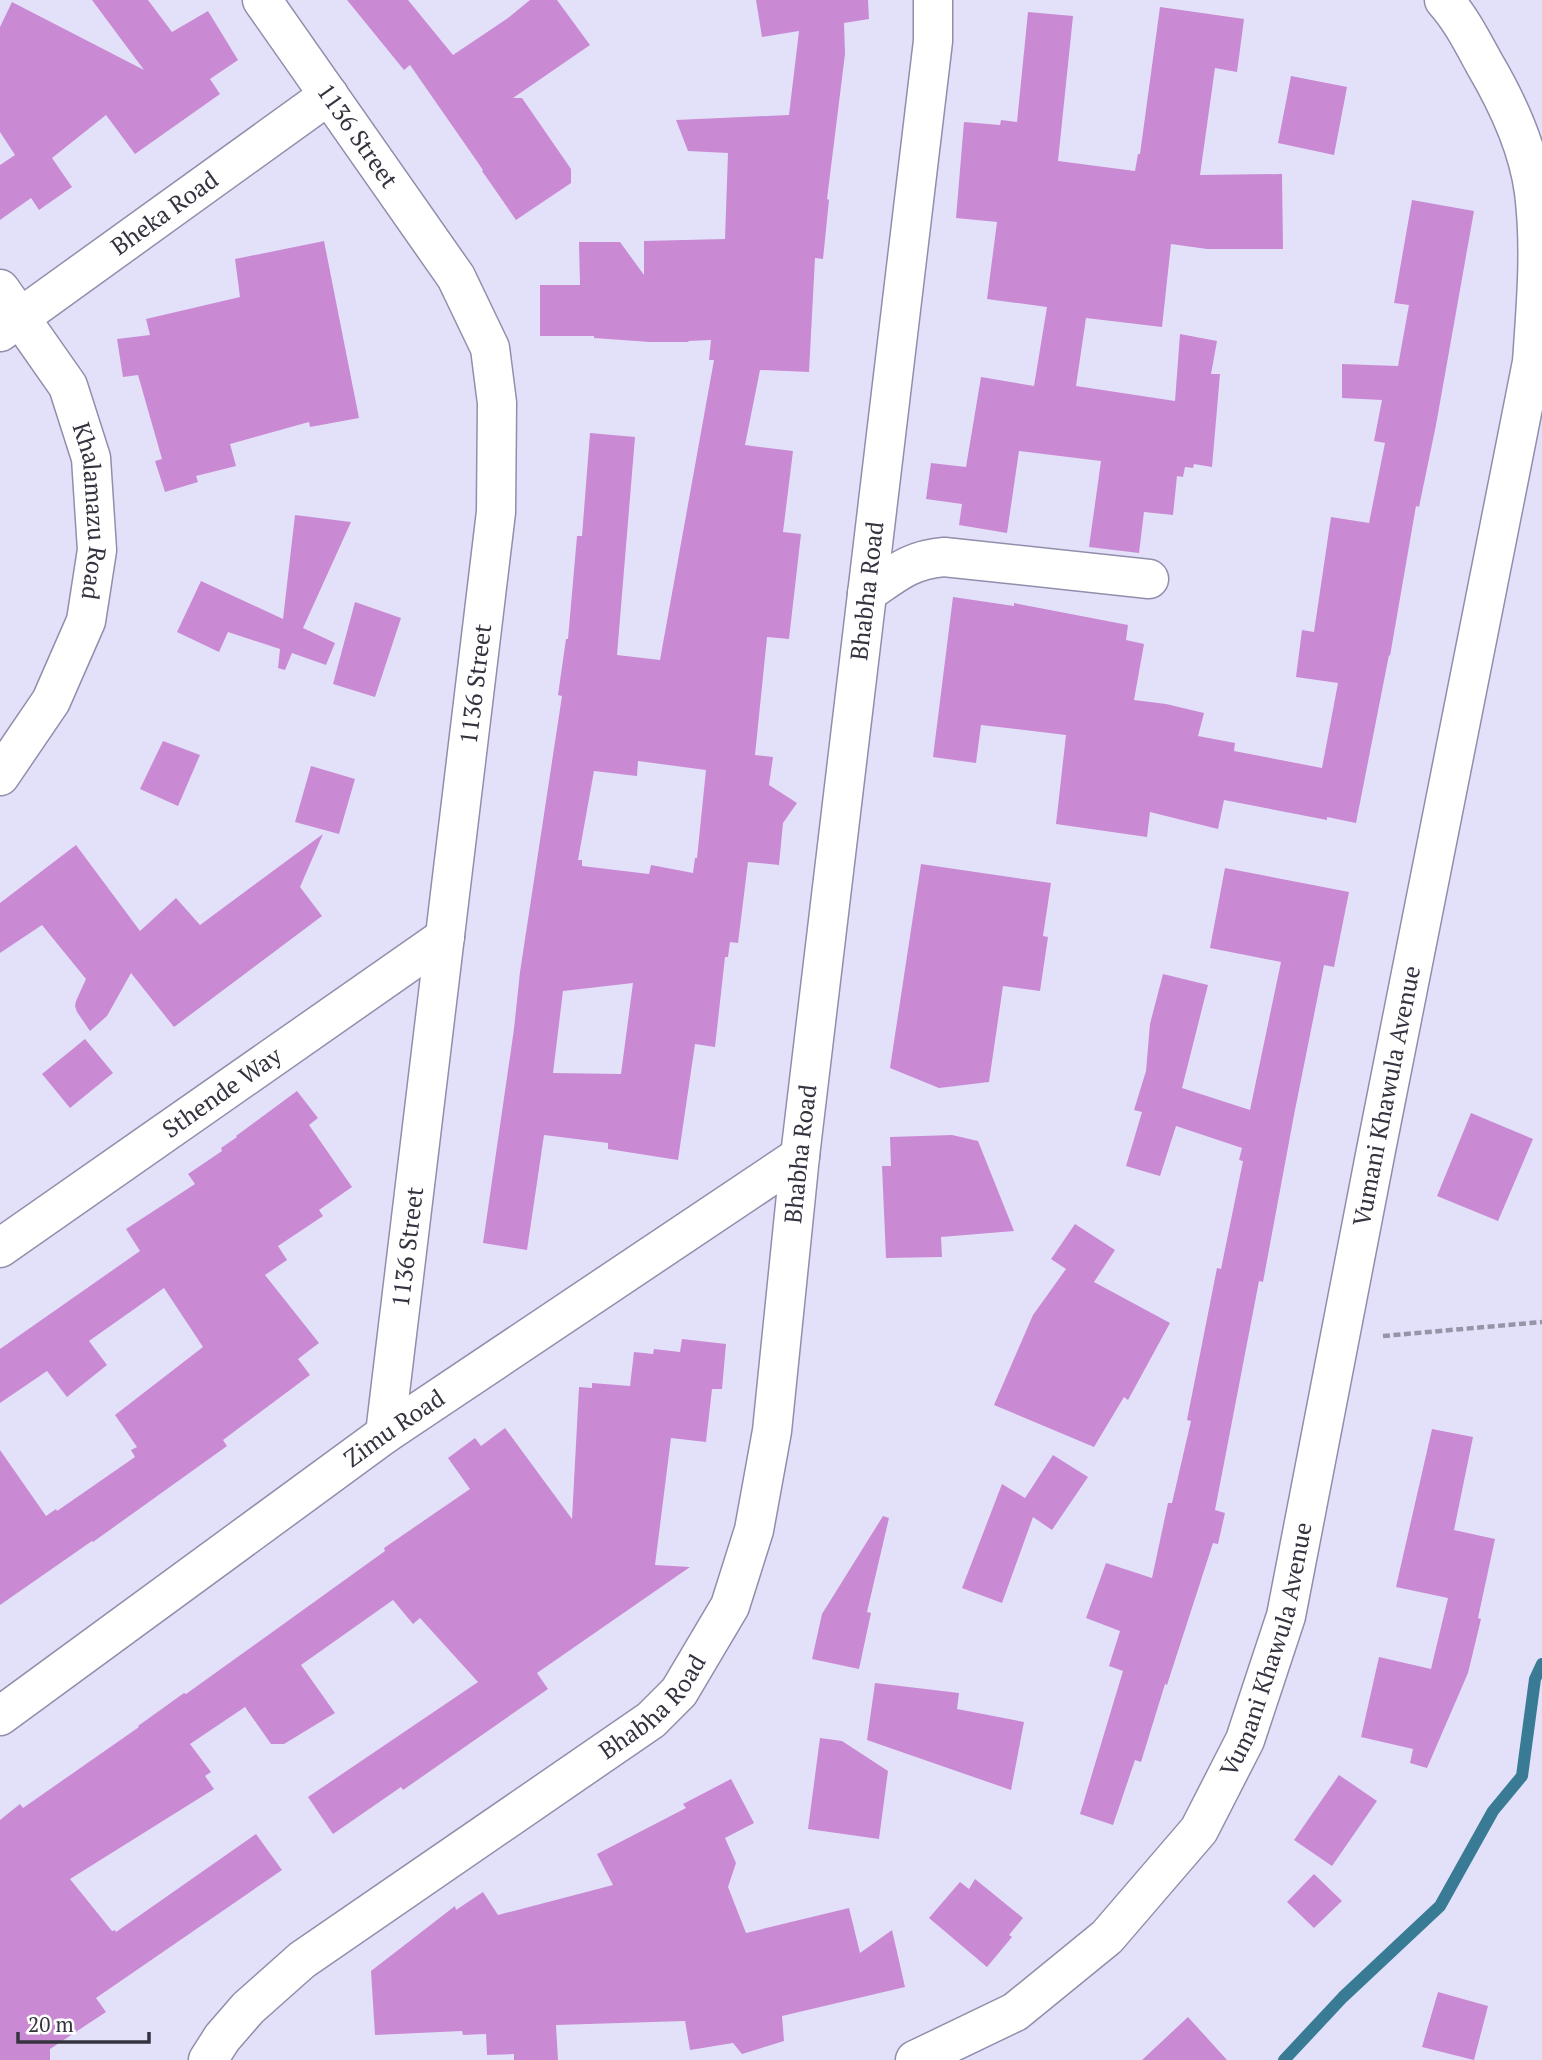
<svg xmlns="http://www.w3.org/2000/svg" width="1542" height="2060" viewBox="0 0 1542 2060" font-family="'PT Serif',serif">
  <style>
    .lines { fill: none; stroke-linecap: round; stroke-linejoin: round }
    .stream { stroke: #397a94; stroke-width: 12 }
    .building { fill: #c98ad3; fill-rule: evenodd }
    .minor-casing { stroke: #918eab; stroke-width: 41 }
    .path { stroke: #9695a8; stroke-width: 4.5; stroke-dasharray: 7 3.5; stroke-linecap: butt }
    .minor { stroke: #fff; stroke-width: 38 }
    .labels { text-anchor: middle; stroke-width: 6; stroke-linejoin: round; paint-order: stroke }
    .street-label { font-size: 24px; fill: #34333f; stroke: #fff }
  </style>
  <rect width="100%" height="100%" fill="#e3e1fa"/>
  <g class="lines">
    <path class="stream" d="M1284 2060 1343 1997 1440 1906 1493 1811 1522 1776 1535 1679 1542 1664"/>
  </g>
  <path class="building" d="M92 0H148L172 32 208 11 238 60 210 79 220 94 135 154 106 115 52 158 72 187 39 210 31 198 0 220V165L15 155 0 132V27L12 2 144 70Z
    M347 0H408L453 55 508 18 530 0H557L590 45 513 98H522L571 169V183L516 220 482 171 483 170 410 65 404 70Z
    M756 0H868L869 19 844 23 845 54 827 199 829 200 823 259 815 258 809 372 760 370 745 445 793 451 783 532 801 534 789 639 767 637 755 755 773 757 769 785 797 803 783 823 779 865 748 862 738 943 730 942 728 957H725L715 1047 695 1044 678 1160 608 1149V1143L544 1135 527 1250 483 1243 514 1029 520 972 562 696 558 695 566 639H568L577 536H582L590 433 635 437 617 655 660 660 714 360H709L711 340 688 341 689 342H650L594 338V336H540V285H580L579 242H620L644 275V241L725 239 728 153 688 151 676 120 789 115 799 31 762 37ZM638 761 706 770 697 858H695L693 873 651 865 649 874 582 866V860H578L594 771 637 776ZM633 983 621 1074 553 1073 563 991Z
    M1160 7 1244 19 1237 72 1215 68 1200 175 1282 174 1283 249H1207L1171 244 1162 327 1086 318 1076 386 1175 401 1180 334 1217 341 1211 374H1220L1212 467 1194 464 1193 468 1185 467 1183 477 1177 476 1173 515 1144 512 1139 553 1089 547 1101 461 1019 451 1007 533 959 525 962 504 926 499 931 463 966 467 981 377 1034 386 1047 307 987 299 997 222 956 218 964 122 1000 125 1001 120 1017 122 1028 12 1073 16 1058 161 1135 171 1138 154H1140Z
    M1291 76 1347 87 1334 155 1278 143Z
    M1412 200 1474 211 1436 425 1419 507 1416 506 1390 656 1389 655 1356 823 1327 817V820L1224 800 1218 829 1150 812 1147 837 1056 824 1066 735 981 725 976 763 933 757 953 597 1014 606V603L1128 625 1126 640 1144 644 1134 700 1166 704 1204 713 1198 736 1235 743 1234 751 1322 768 1338 683 1296 677 1302 630 1314 632 1331 517 1369 523 1385 443 1374 441 1382 400 1342 398V364L1398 366 1409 305 1394 303Z
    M324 241 359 418 310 427 309 422 230 444 236 466 196 476 198 482 165 492 155 461 162 459 138 375 123 377 117 339 150 335 146 319 240 297 235 259Z
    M295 515 351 522 303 628 335 643 326 665 292 653 285 670 278 668 280 649 228 632 219 652 177 632 201 581 283 619Z
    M355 602 401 618 375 697 333 684Z
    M163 741 200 755 178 806 140 789Z
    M311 766 355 779 339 834 295 822Z
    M323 834 300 887 322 916 174 1027 131 973 107 1016 90 1031 77 1012 75 1006 76 1001 86 979 42 925 0 953V903L76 845 140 931 176 898 200 925Z
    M921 864 1051 883 1043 936 1048 937 1040 991 1003 986 989 1082 939 1088 890 1068Z
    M1225 868 1349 892 1334 967 1324 965 1294 1115 1263 1282 1259 1281 1215 1510 1225 1513 1218 1544 1213 1543 1167 1685 1165 1684 1141 1762 1135 1760 1113 1825 1080 1814 1123 1671 1109 1666 1120 1631 1086 1618 1106 1563 1152 1578 1168 1503H1172L1191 1421 1187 1420 1217 1268 1221 1269 1243 1161 1239 1160 1242 1148 1176 1126 1160 1176 1126 1166 1142 1112 1134 1110 1146 1071 1150 1024 1163 974 1208 985 1182 1088 1250 1110 1281 962 1210 948Z
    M85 1039 113 1073 70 1108 42 1074Z
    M297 1091 318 1118 309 1125 352 1187 319 1210 323 1216 278 1246 287 1260 265 1275 319 1343 298 1359 310 1375 223 1440 227 1446 93 1542 92 1541 0 1605V1450L46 1516 56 1509 57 1511 135 1457 131 1450 137 1447 115 1415 203 1347 164 1288 89 1341 107 1365 67 1397 47 1371 0 1403V1349L140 1251 126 1229 195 1184 188 1174 222 1151 221 1148 237 1137 236 1136Z
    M1471 1113 1533 1139 1498 1221 1437 1196Z
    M952 1135 978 1141 1014 1231 941 1237 942 1257 886 1258 882 1166H891L890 1137Z
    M1075 1224 1115 1250 1094 1282 1170 1323 1128 1400 1124 1397 1094 1447 994 1405 1033 1315 1066 1269 1051 1259Z
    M682 1339 726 1344 722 1389H712L706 1442 671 1438 655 1565 690 1567 537 1673 548 1689 403 1790 401 1787 333 1834 308 1797 478 1682 420 1618 413 1624 393 1600 301 1665 335 1713 284 1744H271L245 1707 190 1744 211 1772 205 1776 214 1789 70 1879 112 1931 115 1930 116 1932 256 1834 282 1870 96 1998 106 2012 50 2049V2060H0V1820L20 1804 23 1808 139 1727 138 1726 184 1693 186 1694 385 1551 384 1548 470 1489 448 1458 475 1438 481 1446 505 1428 572 1519 579 1387 592 1388V1383L630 1386 634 1352 653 1354 654 1349 680 1352Z
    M1432 1429 1473 1437 1454 1530 1495 1539 1478 1618 1481 1619 1468 1673 1427 1768 1410 1763 1413 1749 1361 1737 1379 1657 1431 1669 1448 1598 1396 1587Z
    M1053 1455 1088 1477 1052 1530 1033 1517 1002 1603 962 1588 1002 1484 1025 1498Z
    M883 1516 889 1518 867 1612 871 1613 859 1669 812 1659 822 1614Z
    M875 1683 959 1693 957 1709 1024 1722 1011 1790 867 1740Z
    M820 1738 842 1741 888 1771 879 1839 808 1829Z
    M1339 1775 1377 1801 1332 1866 1294 1840Z
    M731 1779 754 1823 725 1838 736 1863 728 1887 746 1933 849 1908 860 1953 892 1930 905 1987 782 2016 784 2041 742 2054 733 2043 690 2050 685 2021 556 2025 558 2060H514V2054L487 2055 486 2034 463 2035 462 2031 375 2035 371 1971 455 1906 456 1910 483 1892 498 1915 613 1885 597 1854 686 1808 683 1804Z
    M1314 1874 1342 1901 1314 1928 1287 1902Z
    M975 1879 1023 1918 1009 1935 1012 1937 987 1967 929 1918 960 1882 969 1889Z
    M1438 1992 1488 2006 1474 2060 1422 2047Z
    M1188 2017 1227 2060H1142Z"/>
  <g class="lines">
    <defs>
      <g id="minor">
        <path id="s1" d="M262 0 456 277 490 348 497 403 496 512 385 1434"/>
        <path id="s2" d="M0 289 68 386 91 458 97 550 86 621 51 701 0 776"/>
        <path id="s3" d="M0 332 329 95"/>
        <path d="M867 593C895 574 909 560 944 557L1149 579"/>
        <path id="s4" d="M0 1248 445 937"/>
        <path id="s5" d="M0 1716 385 1434 800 1156"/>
        <path id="s6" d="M208 2060 222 2038 248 2008 302 1960 651 1720 679 1692 730 1606 754 1530 772 1431 800 1156 933 41V0"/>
        <path id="s7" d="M915 2060 1015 2012 1107 1937 1199 1830 1245 1740 1286 1616 1376 1150 1532 362C1536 305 1541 248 1534 192 1528 146 1507 102 1484 63 1472 41 1461 19 1444 0"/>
      </g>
    </defs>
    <use href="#minor" class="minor-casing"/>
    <path class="path" d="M1383 1336 1542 1322"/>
    <use href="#minor" class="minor"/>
  </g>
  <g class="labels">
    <g class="street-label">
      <text dy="8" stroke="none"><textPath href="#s1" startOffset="166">1136 Street</textPath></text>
      <text dy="8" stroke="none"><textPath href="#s3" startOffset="203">Bheka Road</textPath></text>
      <text dy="8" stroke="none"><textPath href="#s2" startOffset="247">Khalamazu Road</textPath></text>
      <text dy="8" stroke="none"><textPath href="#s6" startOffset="1727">Bhabha Road</textPath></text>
      <text transform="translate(476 684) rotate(-83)" y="8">1136 Street</text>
      <text dy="8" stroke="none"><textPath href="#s4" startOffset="271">Sthende Way</textPath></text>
      <text dy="8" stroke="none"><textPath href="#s7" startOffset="1132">Vumani Khawula Avenue</textPath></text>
      <text dy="8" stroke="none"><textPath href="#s6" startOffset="1160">Bhabha Road</textPath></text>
      <text transform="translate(408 1247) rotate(-83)" y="8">1136 Street</text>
      <text dy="8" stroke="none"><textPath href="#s5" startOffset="488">Zimu Road</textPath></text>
      <text dy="8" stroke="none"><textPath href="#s7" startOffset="565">Vumani Khawula Avenue</textPath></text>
      <text dy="8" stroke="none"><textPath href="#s6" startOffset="572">Bhabha Road</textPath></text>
    </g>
  </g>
  <path d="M18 2032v10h131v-10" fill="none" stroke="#34333f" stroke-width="3.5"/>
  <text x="28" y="2032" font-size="21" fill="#34333f" stroke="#ffffff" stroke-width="5" paint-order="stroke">20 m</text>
</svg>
